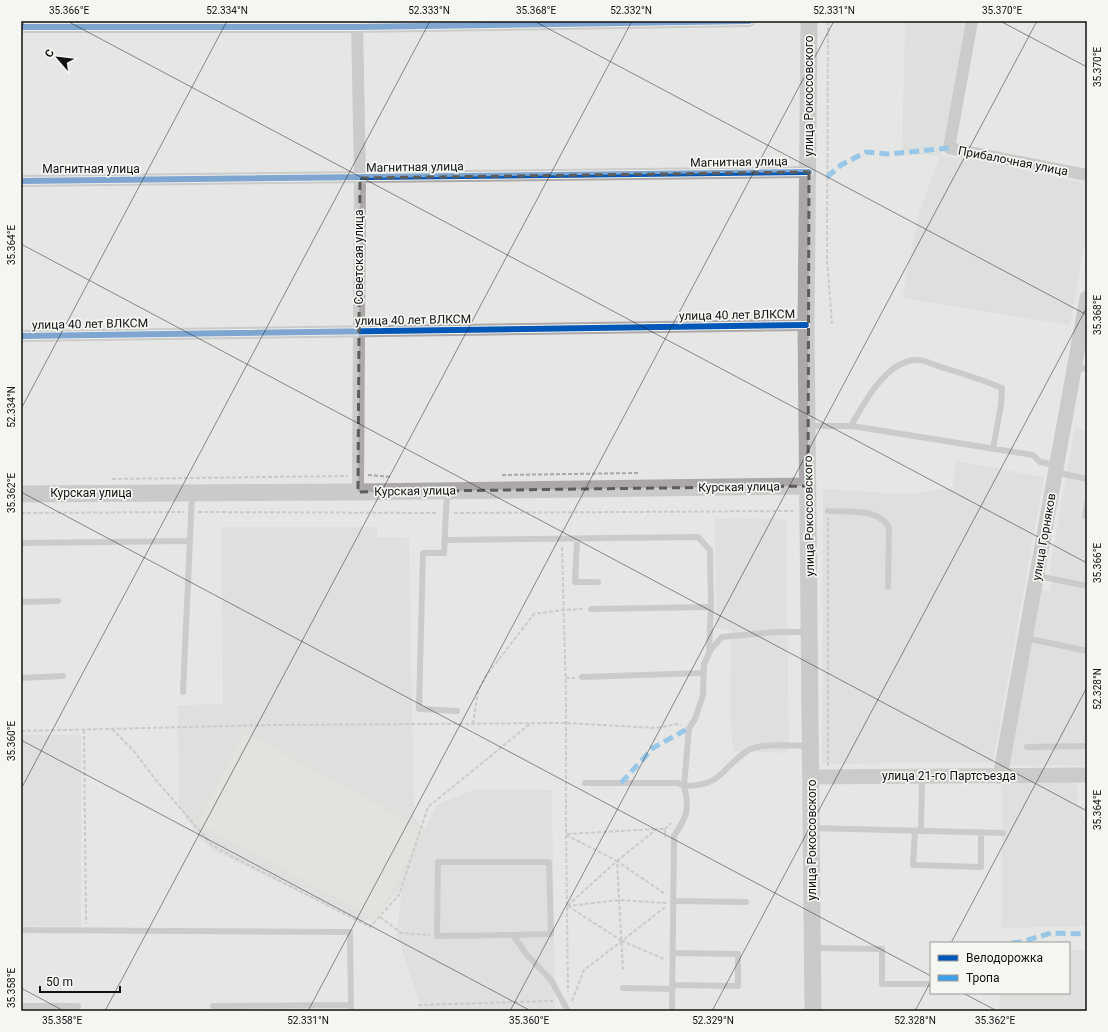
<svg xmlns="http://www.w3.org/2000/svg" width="1108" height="1032" viewBox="0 0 1108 1032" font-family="Roboto,sans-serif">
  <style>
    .built { fill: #d6d8d2 }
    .garden { fill: #dae1d1 }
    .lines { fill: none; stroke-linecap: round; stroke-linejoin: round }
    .path { stroke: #aba8aa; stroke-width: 2; stroke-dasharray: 4 2; stroke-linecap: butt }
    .service { stroke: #ada8aa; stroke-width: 6 }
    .minor { stroke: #ada8aa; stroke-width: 12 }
    .tertiary { stroke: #ada8aa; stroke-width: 15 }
    .secondary { stroke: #aca7aa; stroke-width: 17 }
    .quiet { stroke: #3da1ea; stroke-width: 5; stroke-dasharray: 10 5; stroke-linecap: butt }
    .cycleway-casing { stroke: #f4f6f1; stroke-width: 8 }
    .cycleway { stroke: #0057b8; stroke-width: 6 }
    .marked { fill: none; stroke: #5c5d5b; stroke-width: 3; stroke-dasharray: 8 5; stroke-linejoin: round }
    .ticks { fill: none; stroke: #121211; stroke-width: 1; stroke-opacity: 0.45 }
    .labels { text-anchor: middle; stroke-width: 3.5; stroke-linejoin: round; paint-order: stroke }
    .street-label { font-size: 12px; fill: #121211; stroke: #f4f6f1 }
    .neatline { fill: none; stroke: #121211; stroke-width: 1.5 }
    .ticks-label { font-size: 10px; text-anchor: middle; fill: #121211 }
  </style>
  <rect width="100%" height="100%" fill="#e6e7e5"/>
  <path class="built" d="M905 21H967L941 156 979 160 1087 183V230L1070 325 902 298 919 213 940 156 902 154Z
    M1075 428 1087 430V766L1009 765 1041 590 1050 591 1053 576 1049 573Z
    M956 461 1044 477 993 762 822 764 823 489 907 494 952 488Z
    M715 518 786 519 789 753 733 751 730 712 731 629H716Z
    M221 527H377V537L409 538 414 818 424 829 437 805 475 789 552 790 555 1011H419V1001L397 935 402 885 376 919 360 921 214 851 202 841 179 808 178 705 223 704Z
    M21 735H81V926H21Z
    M1002 781H1077L1078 806 1083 805V818H1087V926L1002 928Z
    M1069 950H1087V1011H999L1000 993H1069Z"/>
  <path class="garden" d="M245 733 424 830 376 919 197 822Z"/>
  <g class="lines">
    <path class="path" d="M828 21 827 259 832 324
      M368 475 392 477
      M502 475 638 473
      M112 479 348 476
      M198 512 438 513
      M21 513 184 512
      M454 513 793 511
      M562 547 566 694V828L568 992
      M566 678H575
      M473 724 478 691 486 676 534 614 563 610 584 609
      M112 729 133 750 156 780 212 845 231 856 370 927 399 895 428 807 530 724
      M84 730 86 923
      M21 731 271 725 566 723 656 728 677 724 681 725
      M828 766V518
      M665 829 671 823
      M567 834 656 829
      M566 835 617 861 567 906
      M617 861 657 829H665V837
      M567 906 620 900 666 903
      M568 906 622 941
      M665 907 622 941 666 960
      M380 917 401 933 430 935
      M623 970 617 861 665 894
      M572 1001 584 970 622 941
      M418 1005 553 1001"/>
    <path class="service" d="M1075 370 1087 368
      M808 426H852L1033 455 1040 462 1056 465
      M851 426C864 403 887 359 918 360 926 360 936 366 944 368 964 374 983 380 1002 388L1001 405 993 449
      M1055 472 1087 479
      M447 492 444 553H423L419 709 457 711
      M828 511C847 512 880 508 889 528L888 587
      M1085 516 1087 504
      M577 539 575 582H598
      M445 540 698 537 710 550 711 607 591 609
      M21 543 190 541
      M1038 576 1087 586
      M21 602 58 601
      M1026 638 1087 651
      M709 651 711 607
      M582 677 703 673
      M21 678 63 676
      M183 692 192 495
      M1027 747 1087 746
      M585 783H678L684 786 689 728 695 719 703 695 704 664 711 649 722 637 775 632H807
      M812 828 1003 833
      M915 831 913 865 981 867V832
      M921 831 922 777
      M673 901 746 902
      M21 930 350 932 351 1005
      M513 935 437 936 438 862H549L551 934 513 935 527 955 551 980 568 1011
      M814 948 882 949V984H931
      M672 985 738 986V954L673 953
      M623 988 672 989
      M21 1006H78
      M213 1006 351 1005V1011
      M672 1011 674 836C687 817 690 809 684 786 723 786 720 769 747 751 761 742 792 746 809 746"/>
    <path class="minor" d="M357 21 360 178 358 492
      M972 21 949 148 1087 175
      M21 27H357L749 21
      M21 181 809 172
      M21 336 806 325"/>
    <path class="tertiary" d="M812 777 1087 775
      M1000 777 1087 298"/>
    <path class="secondary" d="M809 21 806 325 813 1011
      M21 494 358 492 808 486"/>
    <path class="quiet" d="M827 177 841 165 866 152 889 154 949 148
      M621 783 653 748 689 728
      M1012 943 1021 942 1051 933 1087 934"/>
    <defs>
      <path id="cycleway" d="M21 27H357L749 21
        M21 181 809 172
        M21 336 806 325"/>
    </defs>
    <use href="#cycleway" class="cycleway-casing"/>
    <use href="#cycleway" class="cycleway"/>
  </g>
  <path d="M0 0H1108V1032H0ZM809 172 808 486 358 492 360 178Z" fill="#e6e7e5" fill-opacity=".55" fill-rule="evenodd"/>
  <path class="marked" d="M809 172 808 486 358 492 360 178Z"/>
  <path class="ticks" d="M67 21 1087 563M534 21 1087 315M1000 21 1087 67M21 28 25 21M21 244 1087 811M21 409 227 21M21 492 931 976M21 740 531 1011M21 789 430 21M951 943 1087 687M21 988 64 1011M963 993 997 1011M105 1011 632 21M308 1011 834 21M510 1011 1037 21M712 1011 1087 307M915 1011 931 981"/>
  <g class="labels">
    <g class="street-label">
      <text transform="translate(809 96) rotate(-90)" y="4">улица Рокоссовского</text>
      <text transform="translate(1013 161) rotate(11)" y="4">Прибалочная улица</text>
      <text transform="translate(739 162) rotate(-1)" y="4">Магнитная улица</text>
      <text transform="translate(415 167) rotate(-1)" y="4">Магнитная улица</text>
      <text x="91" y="173">Магнитная улица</text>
      <text transform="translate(359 257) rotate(-90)" y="4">Советская улица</text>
      <text transform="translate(737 315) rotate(-1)" y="4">улица 40 лет ВЛКСМ</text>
      <text transform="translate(413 320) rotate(-1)" y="4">улица 40 лет ВЛКСМ</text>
      <text transform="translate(90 324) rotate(-1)" y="4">улица 40 лет ВЛКСМ</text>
      <text transform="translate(739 487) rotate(-1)" y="4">Курская улица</text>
      <text transform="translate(415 491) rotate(-1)" y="4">Курская улица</text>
      <text x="91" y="497">Курская улица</text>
      <text transform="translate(809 516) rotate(-91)" y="4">улица Рокоссовского</text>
      <text transform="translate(1044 537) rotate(-80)" y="4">улица Горняков</text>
      <text x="949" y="780">улица 21-го Партсъезда</text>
      <text transform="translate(812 840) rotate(-90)" y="4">улица Рокоссовского</text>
    </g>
  </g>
  <rect width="1108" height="1032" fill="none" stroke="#f4f6f1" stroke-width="44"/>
  <rect x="930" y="942" width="140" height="52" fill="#f4f6f1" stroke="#9a9b97"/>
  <rect x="938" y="955" width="20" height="6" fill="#0057b8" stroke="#9a9b97"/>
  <text x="966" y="962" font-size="12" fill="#121211">Велодорожка</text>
  <rect x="938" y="975" width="20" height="6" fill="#3da1ea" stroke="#9a9b97"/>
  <text x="966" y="982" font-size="12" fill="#121211">Тропа</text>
  <g transform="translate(58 58) rotate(298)" stroke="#f4f6f1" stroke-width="3" paint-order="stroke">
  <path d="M0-3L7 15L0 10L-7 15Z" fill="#121211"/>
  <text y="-6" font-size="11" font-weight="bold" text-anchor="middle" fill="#121211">С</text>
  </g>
  <path d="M40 986v6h80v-6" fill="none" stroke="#121211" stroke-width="2"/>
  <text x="46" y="986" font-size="12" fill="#121211" stroke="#f4f6f1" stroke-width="3" paint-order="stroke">50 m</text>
  <rect x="22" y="22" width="1064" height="988" class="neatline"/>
  <g class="ticks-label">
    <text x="69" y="14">35.366°E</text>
    <text x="227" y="14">52.334°N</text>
    <text x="429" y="14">52.333°N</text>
    <text x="536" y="14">35.368°E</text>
    <text x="631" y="14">52.332°N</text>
    <text x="834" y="14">52.331°N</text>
    <text x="1002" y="14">35.370°E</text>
    <text transform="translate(1097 67) rotate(-90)" y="4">35.370°E</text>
    <text transform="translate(11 245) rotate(-90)" y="4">35.364°E</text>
    <text transform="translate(1097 315) rotate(-90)" y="4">35.368°E</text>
    <text transform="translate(11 407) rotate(-90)" y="4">52.334°N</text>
    <text transform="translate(11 493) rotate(-90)" y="4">35.362°E</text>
    <text transform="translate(1097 563) rotate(-90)" y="4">35.366°E</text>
    <text transform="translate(1097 689) rotate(-90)" y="4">52.328°N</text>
    <text transform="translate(11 741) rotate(-90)" y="4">35.360°E</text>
    <text transform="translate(1097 810) rotate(-90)" y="4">35.364°E</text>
    <text transform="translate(11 988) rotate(-90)" y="4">35.358°E</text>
    <text x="62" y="1024">35.358°E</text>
    <text x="308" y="1024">52.331°N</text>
    <text x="529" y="1024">35.360°E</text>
    <text x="713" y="1024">52.329°N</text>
    <text x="915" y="1024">52.328°N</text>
    <text x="995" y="1024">35.362°E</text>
  </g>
</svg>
